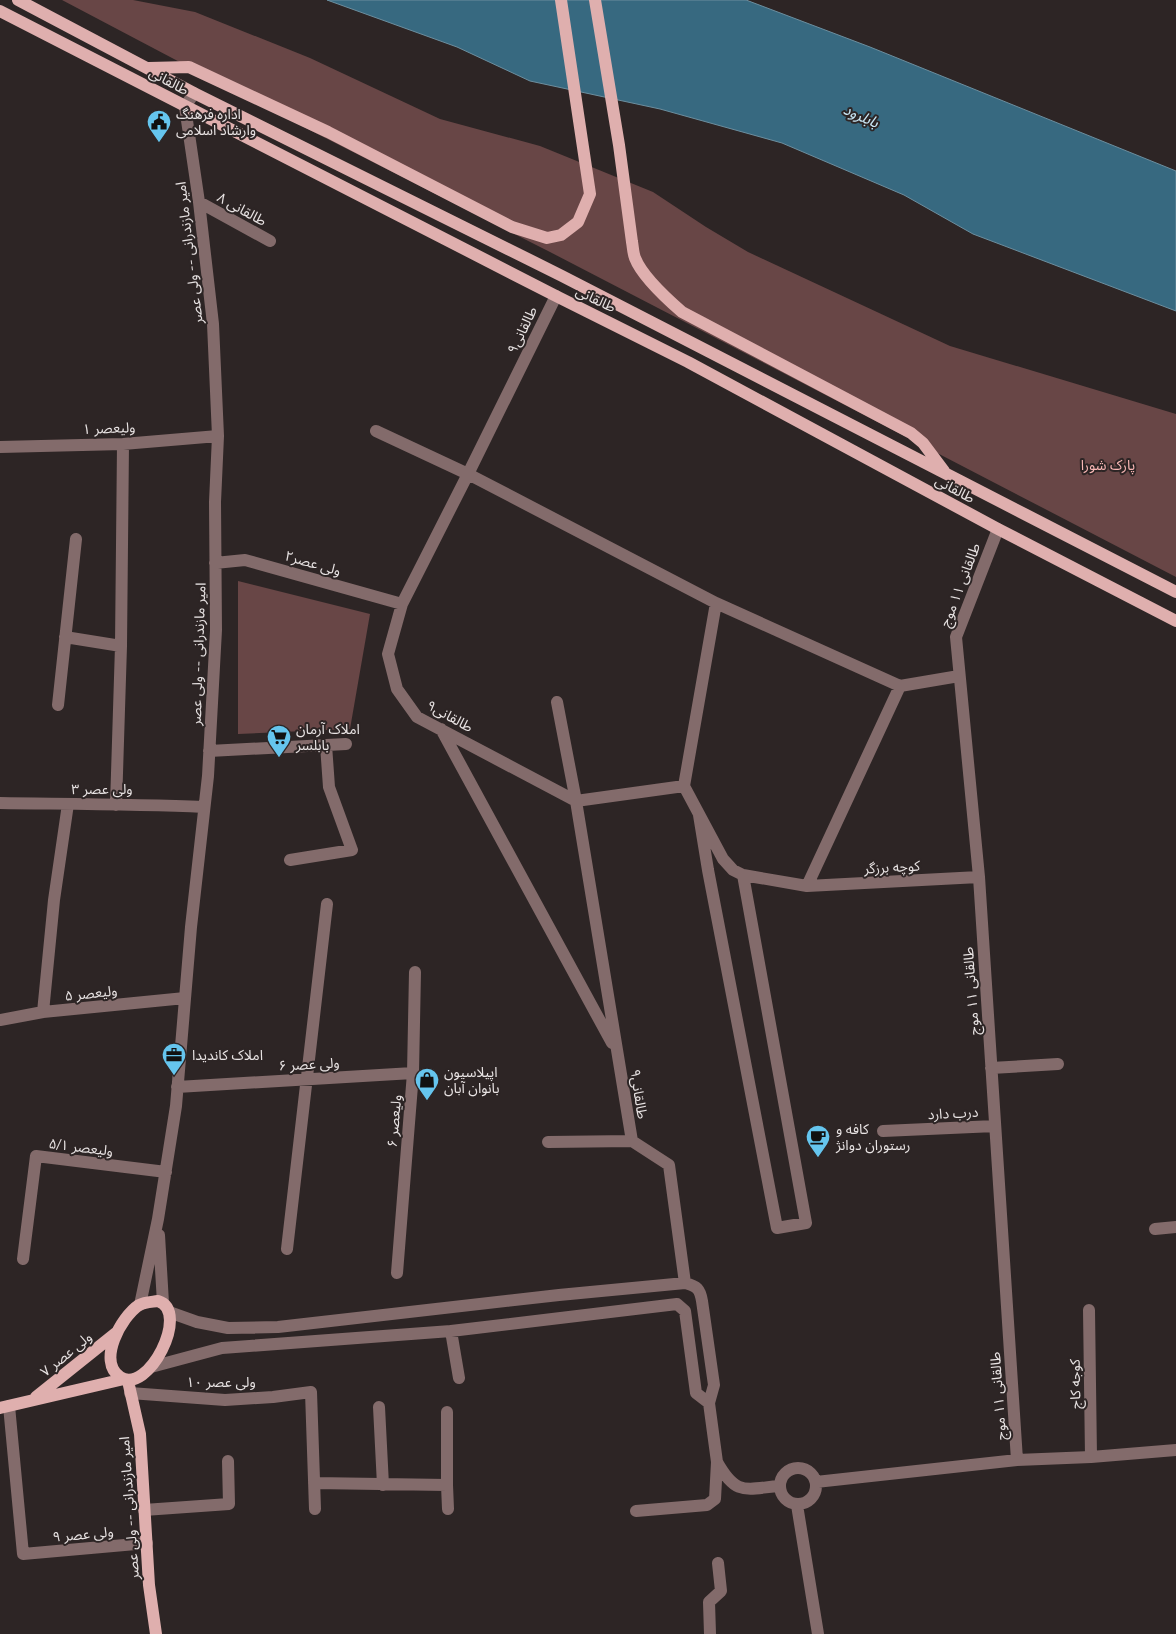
<svg xmlns="http://www.w3.org/2000/svg" width="1176" height="1634" viewBox="0 0 1176 1634" font-family="'Nunito Sans','Noto Sans Arabic',sans-serif">
  <style>
    .green { fill: #684646 }
    .water { fill: #376980; stroke: #6c8e9e }
    .lines { fill: none; stroke-linecap: round; stroke-linejoin: round }
    .minor { stroke: #836b6b; stroke-width: 12 }
    .major { stroke: #dfafae; stroke-width: 12 }
    .labels { text-anchor: middle; stroke-width: 4; stroke-linejoin: round; paint-order: stroke }
    .street-label { font-size: 14px; fill: #e8e3e3; stroke: #2d2525 }
    .poi-label { font-size: 14px; fill: #e8e3e3; stroke: #2d2525; text-anchor: start }
    .park-label { font-size: 14px; fill: #f9b8b6; stroke: #2d2525 }
    .water-label { font-size: 15px; font-style: italic; fill: #c9e7f6; stroke: #2d2525 }
  </style>
  <rect width="100%" height="100%" fill="#2d2525"/>
  <path class="green" d="M62 0H133L195 12 310 58 440 119 540 146 653 192 706 227 748 252 950 346 1176 414V577L550 252 284 117Z
    M238 581 370 614 350 729 238 734Z"/>
  <path class="water" d="M327 0H746L870 47 1176 171V311L973 234 904 195 782 143 660 109 530 81 457 47Z"/>
  <g class="lines">
    <path class="minor" d="M199 202 270 241
      M556 296 468 474 402 604 388 654 397 689 417 717 576 801
      M376 431 468 474 716 603 900 686 959 676
      M0 447 123 444 218 436
      M998 529 956 637 979 877 1017 1460
      M215 563 245 560 402 604
      M716 603 684 786 723 859 733 870 743 875 807 886 979 877
      M65 637 121 646
      M557 702 576 801 632 1141
      M58 705 76 539
      M441 729 612 1043
      M209 751 346 744
      M576 801 684 786
      M0 803C68 804 136 804 204 807
      M116 805 121 646 123 444
      M699 815 708 870 777 1228 806 1223 743 875
      M290 860 352 850 329 787 326 745
      M807 886 900 686
      M43 1012 54 900 68 804
      M0 1020 43 1012 185 998
      M991 1068 1058 1064
      M177 1087 413 1073
      M883 1131 995 1126
      M548 1142 632 1141 669 1165 685 1283
      M1155 1229 1176 1227
      M159 1235 163 1303
      M287 1249 327 904
      M23 1259 36 1156 166 1172
      M397 1273 413 1073 415 972
      M140 1305 158 1219 176 1106 191 927 208 776 216 630 215 502 218 436 213 324 199 202 185 107 194 93
      M1089 1310 1091 1457
      M169 1312 197 1322 228 1328 278 1327 559 1295 685 1283C697 1286 700 1289 702 1301L714 1385 709 1403 717 1462 715 1499 707 1505 636 1511
      M451 1331 459 1378
      M151 1367 222 1348 451 1331 677 1304 685 1311 696 1393 709 1403
      M130 1393 225 1400 273 1397 311 1392 315 1509
      M9 1406 23 1554 147 1543
      M379 1407 383 1485
      M717 1462C736 1496 745 1489 779 1486
      M780 1486a18 18 0 1 1 36 0a18 18 0 1 1-36 0Z
      M816 1482 1017 1460 1091 1457 1176 1450
      M314 1483 447 1485V1412
      M447 1485 448 1509
      M797 1505 818 1634
      M144 1510 229 1504 228 1461
      M710 1634 709 1602 721 1591 718 1563"/>
    <path class="major" d="M18 0 194 93 562 276 1176 592
      M595 0 619 145 632 242C633 247 633 253 635 258 642 276 667 299 682 312L911 433 923 443 944 471
      M0 11 556 296 688 362 998 529 1176 621
      M149 68 189 67 328 132 512 227 547 238 561 235 578 222 590 194 561 0
      M158 1301C191 1311 148 1396 120 1377 97 1361 121 1317 139 1305 145 1302 152 1302 158 1301Z
      M128 1381 140 1434 149 1585 156 1634
      M36 1397 116 1333
      M0 1408 124 1379"/>
  </g>
  <defs>
    <symbol id="civic-pin" viewBox="-11 -11 22 30"><path d="M0 17L-7.5 6A9.5 9.5 0 1 1 7.5 6Z" fill="#65c5ee" stroke="#2d2525"/><path d="M-.6-6.5H3V-4.5H.6V-3L4-1V1h2V6H-6V1h2V-1L-.6-3ZM-1.2 2.5V6h2.4V2.5Z" fill="#111"/></symbol>
    <symbol id="supermarket-pin" viewBox="-11 -11 22 30"><path d="M0 17L-7.5 6A9.5 9.5 0 1 1 7.5 6Z" fill="#65c5ee" stroke="#2d2525"/><path d="M-6-5.5h2.5l.6 2H6L4.5 2H-2.5L-4.4-4H-6ZM-1.5 3.2a1.3 1.3 0 1 0 .1 0ZM3 3.2a1.3 1.3 0 1 0 .1 0Z" fill="#111"/></symbol>
    <symbol id="office-pin" viewBox="-11 -11 22 30"><path d="M0 17L-7.5 6A9.5 9.5 0 1 1 7.5 6Z" fill="#65c5ee" stroke="#2d2525"/><path d="M-6-3h4V-5.5h4V-3h4V5H-6ZM-1-4.5V-3h2v-1.5ZM-6 0V1H6V0Z" fill="#111"/></symbol>
    <symbol id="shop-pin" viewBox="-11 -11 22 30"><path d="M0 17L-7.5 6A9.5 9.5 0 1 1 7.5 6Z" fill="#65c5ee" stroke="#2d2525"/><path d="M-5-2.5h2.3a2.7 3.5 0 0 1 5.4 0H5L5.5 6h-11ZM-1.5-2.5h3a1.5 2.3 0 0 0-3 0Z" fill="#111"/></symbol>
    <symbol id="cafe-pin" viewBox="-11 -11 22 30"><path d="M0 17L-7.5 6A9.5 9.5 0 1 1 7.5 6Z" fill="#65c5ee" stroke="#2d2525"/><path d="M-5.5-4.5H6V0H3Q3 3.5 0 3.5H-2.5Q-5.5 3.5-5.5 0ZM3-3.2v2h1.7v-2ZM-6 4.5H4V6H-6Z" fill="#111"/></symbol>
  </defs>
  <g fill-rule="evenodd">
    <use href="#civic-pin" x="145" y="108" width="28" height="38"/>
    <use href="#supermarket-pin" x="265" y="723" width="28" height="38"/>
    <use href="#office-pin" x="160" y="1041" width="28" height="38"/>
    <use href="#shop-pin" x="413" y="1066" width="28" height="38"/>
    <use href="#cafe-pin" x="804" y="1123" width="28" height="38"/>
  </g>
  <g class="labels">
    <g class="street-label">
      <text transform="translate(169 81) rotate(28)" y="5">طالقانی</text>
      <text transform="translate(242 209) rotate(29)" y="5">طالقانی ۸</text>
      <text transform="translate(189 253) rotate(-97)" y="5">امیر مازندرانی -- ولی عصر</text>
      <text transform="translate(596 299) rotate(26)" y="5">طالقانی</text>
      <text transform="translate(522 330) rotate(-64)" y="5">طالقانی۹</text>
      <text transform="translate(109 428) rotate(-2)" y="5">ولیعصر ۱</text>
      <text transform="translate(955 489) rotate(28)" y="5">طالقانی</text>
      <text transform="translate(313 563) rotate(16)" y="5">ولی عصر۲</text>
      <text transform="translate(960 585) rotate(-69)" y="5">طالقانی ۱۱ موج</text>
      <text transform="translate(198 654) rotate(-88)" y="5">امیر مازندرانی -- ولی عصر</text>
      <text transform="translate(450 716) rotate(29)" y="5">طالقانی۹</text>
      <text x="102" y="794">ولی عصر ۳</text>
      <text transform="translate(892 867) rotate(-3)" y="5">کوچه برزگر</text>
      <text transform="translate(971 991) rotate(-94)" y="5">طالقانی ۱۱ موج</text>
      <text transform="translate(91 993) rotate(-6)" y="5">ولیعصر ۵</text>
      <text transform="translate(309 1064) rotate(-3)" y="5">ولی عصر ۶</text>
      <text transform="translate(639 1094) rotate(81)" y="5">طالقانی۹</text>
      <text transform="translate(953 1113) rotate(-3)" y="5">درب دارد</text>
      <text transform="translate(394 1121) rotate(-85)" y="5">ولیعصر ۶</text>
      <text transform="translate(81 1147) rotate(7)" y="5">ولیعصر ۵/۱</text>
      <text transform="translate(66 1354) rotate(-39)" y="5">ولی عصر ۷</text>
      <text x="221" y="1387">ولی عصر ۱۰</text>
      <text transform="translate(1075 1384) rotate(-91)" y="5">کوجه کاج</text>
      <text transform="translate(998 1396) rotate(-94)" y="5">طالقانی ۱۱ موج</text>
      <text transform="translate(129 1508) rotate(-94)" y="5">امیر مازندرانی -- ولی عصر</text>
      <text transform="translate(83 1534) rotate(-5)" y="5">ولی عصر ۹</text>
    </g>
    <g class="poi-label">
      <text x="176" y="119">اداره فرهنگ<tspan x="176" dy="16">وارشاد اسلامی</tspan></text>
      <text x="296" y="734">املاک آرمان<tspan x="296" dy="16">بابلسر</tspan></text>
      <text x="192" y="1060">املاک کاندیدا</text>
      <text x="444" y="1077">اپیلاسیون<tspan x="444" dy="16">بانوان آبان</tspan></text>
      <text x="836" y="1134">کافه و<tspan x="836" dy="16">رستوران دوانژ</tspan></text>
    </g>
    <g class="park-label">
      <text x="1108" y="470">پارک شورا</text>
    </g>
    <g class="water-label">
      <text transform="translate(861 116) rotate(24)" y="5">بابلرود</text>
    </g>
  </g>
</svg>
